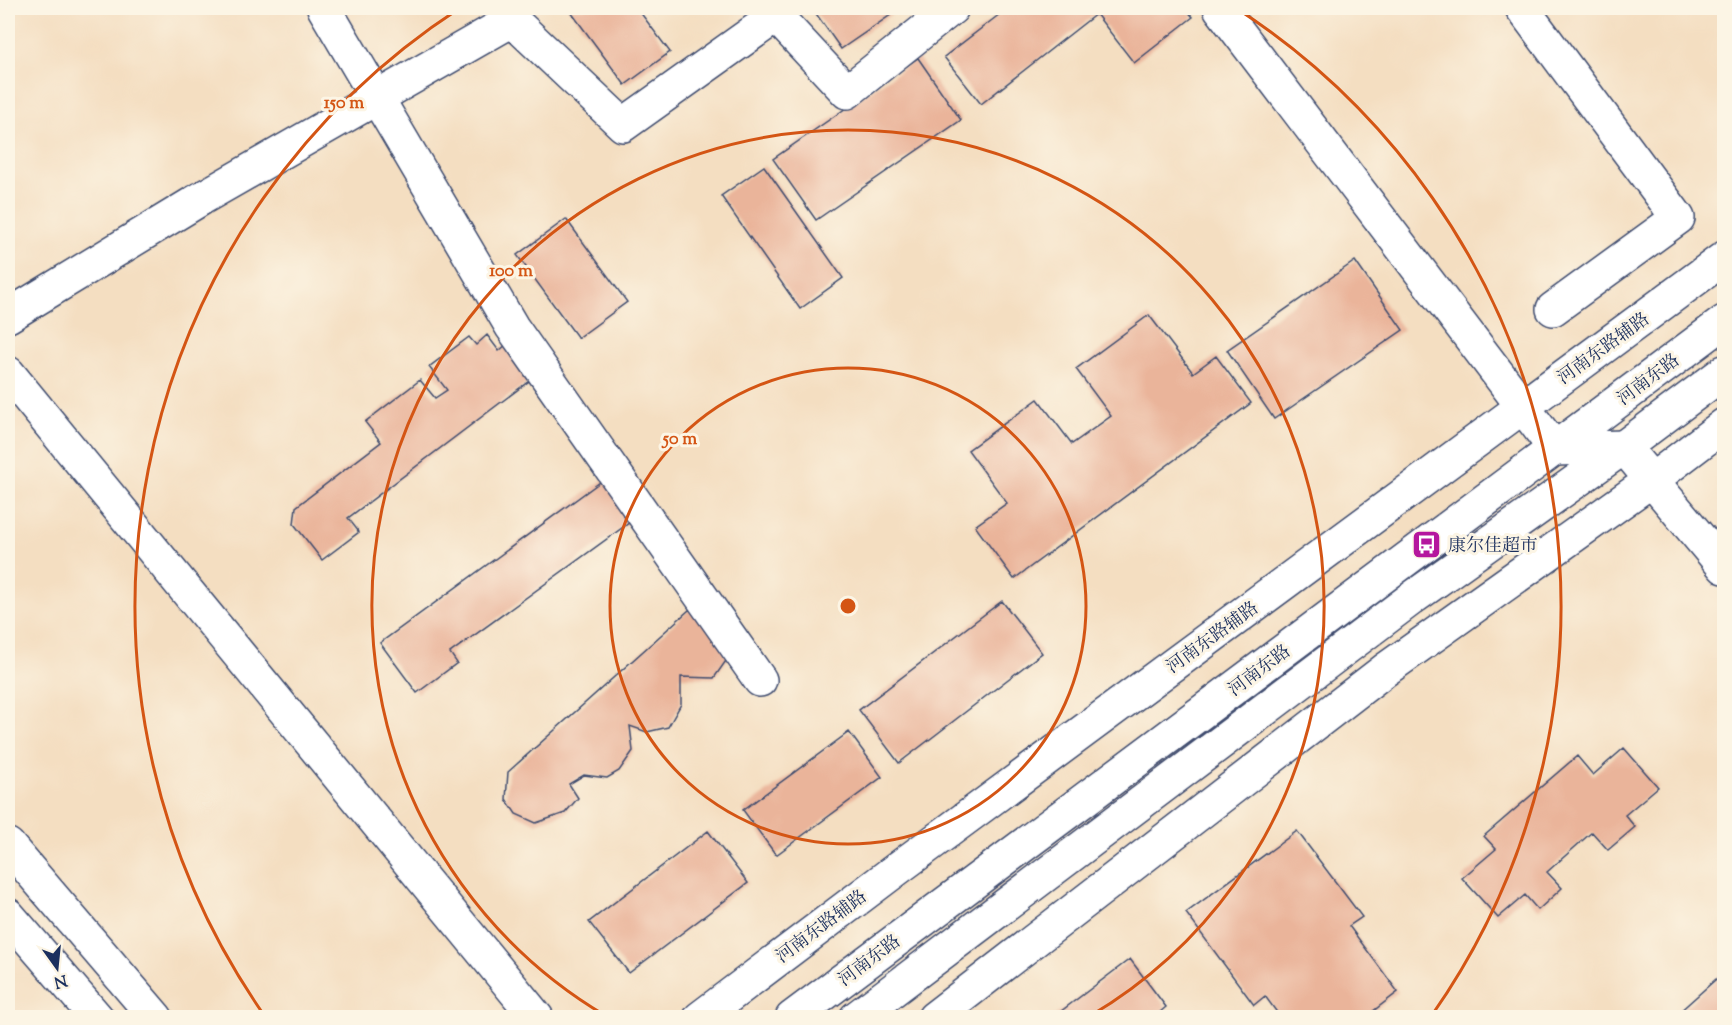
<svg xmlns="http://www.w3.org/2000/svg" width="1732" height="1025" viewBox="0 0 1732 1025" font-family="'Sorts Mill Goudy','Noto Serif SC',serif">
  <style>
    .building { fill: #eab49a }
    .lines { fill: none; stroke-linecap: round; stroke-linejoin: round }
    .minor-casing { stroke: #3c496d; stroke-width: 36 }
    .major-casing { stroke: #3c496d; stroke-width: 36 }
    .minor { stroke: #fff; stroke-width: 33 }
    .major { stroke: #fff; stroke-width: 33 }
    .ring { fill: none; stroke: #d45514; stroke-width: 3 }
    .labels { text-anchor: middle; stroke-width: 6; stroke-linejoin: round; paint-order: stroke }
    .street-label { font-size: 18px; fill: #1b2f5e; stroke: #fcf5e5 }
    .poi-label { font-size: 18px; fill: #1b2f5e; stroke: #fcf5e5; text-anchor: start }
    .centre { fill: #d45514; stroke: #fcf5e5; stroke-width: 3 }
    .ring-label { font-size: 18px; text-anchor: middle; font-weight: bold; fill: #d45514; stroke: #fcf5e5; stroke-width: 6; stroke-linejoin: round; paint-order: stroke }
  </style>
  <rect width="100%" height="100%" fill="#fcf5e5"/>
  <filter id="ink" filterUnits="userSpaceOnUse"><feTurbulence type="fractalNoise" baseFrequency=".0167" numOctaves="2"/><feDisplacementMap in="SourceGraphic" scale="12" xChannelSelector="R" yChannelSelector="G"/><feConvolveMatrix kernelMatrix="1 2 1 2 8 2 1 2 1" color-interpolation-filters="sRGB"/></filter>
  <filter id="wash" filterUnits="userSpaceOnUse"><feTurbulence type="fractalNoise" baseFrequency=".008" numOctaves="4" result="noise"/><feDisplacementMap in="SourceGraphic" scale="24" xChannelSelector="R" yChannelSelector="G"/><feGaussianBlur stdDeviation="1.35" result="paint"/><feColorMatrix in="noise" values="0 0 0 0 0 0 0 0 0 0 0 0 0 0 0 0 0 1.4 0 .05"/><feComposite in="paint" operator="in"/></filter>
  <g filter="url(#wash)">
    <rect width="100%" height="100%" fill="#f4dec1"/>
    <g id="blocks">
      <path class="building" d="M568 8H637L670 52 625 85Z
        M812 8H887L892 14 841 49Z
        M995 8H1185L1193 17 1134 63 1096 14 981 104 944 57 1000 14Z
        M918 58 961 120 816 220 773 159Z
        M764 166 843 278 800 309 721 196Z
        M566 219 627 302 578 338 517 255Z
        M1355 261 1403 330 1274 419 1227 350Z
        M1149 315 1193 373 1216 356 1251 403 1014 579 975 526 1007 503 968 450 1038 399 1072 444 1111 416 1076 369Z
        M487 335 499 351 507 344 533 378 348 518 359 532 322 560 294 524 296 507 381 442 365 422 420 380 435 398 447 390 429 367 469 337 476 345Z
        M607 477 637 517 450 653 457 663 417 693 380 643Z
        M1002 601 1042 653 899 763 859 710Z
        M689 610 707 611 728 658 714 678 681 677V704L668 727 647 732 630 726 633 751 619 771 607 778 584 775 569 784 578 798 565 813 536 823 516 814 506 799 508 772Z
        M849 732 882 777 776 855 743 810Z
        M1624 748 1658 787 1625 815 1635 827 1608 850 1592 832 1547 872 1562 888 1538 910 1525 895 1498 918 1462 878 1496 849 1484 836 1577 756 1593 775Z
        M708 831 748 883 629 973 589 922Z
        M1297 831 1362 917 1349 926 1398 992 1364 1018H1281L1265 996 1254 1005 1186 913Z
        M1130 959 1166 1007 1153 1018H1052Z
        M1724 972V1018H1682L1678 1013Z"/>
    </g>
  </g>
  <g filter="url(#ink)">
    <use href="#blocks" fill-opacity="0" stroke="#3c496d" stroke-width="1.5"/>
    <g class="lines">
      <defs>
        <path id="minor" d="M324 8 512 327 760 680
          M1220 8 1555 449 1624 447 1724 567
          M1522 8 1678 218 1553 309
          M8 316 202 198 512 20 623 125 776 16 847 92 952 8
          M8 373 537 1018
          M8 845 156 1018
          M8 915 97 1018
          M700 1018 897 869 1724 258
          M934 1018 1385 670 1652 480 1724 425"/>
        <path id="major" d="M792 1018 1724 322
          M856 1018 1415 596 1624 447 1724 372"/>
      </defs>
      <use href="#minor" class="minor-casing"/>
      <use href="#major" class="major-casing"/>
      <use href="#minor" class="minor"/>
      <use href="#major" class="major"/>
    </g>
  </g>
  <g class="ring">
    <circle cx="848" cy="606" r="238"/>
    <path d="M606 1016A476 476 0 1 1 1090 1016"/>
    <path d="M264 1015A713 713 0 0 1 460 8M1236 8A713 713 0 0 1 1432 1015"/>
  </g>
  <defs>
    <symbol id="bus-square" viewBox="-11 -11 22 22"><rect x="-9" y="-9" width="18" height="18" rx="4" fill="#b5179e" stroke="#fcf5e5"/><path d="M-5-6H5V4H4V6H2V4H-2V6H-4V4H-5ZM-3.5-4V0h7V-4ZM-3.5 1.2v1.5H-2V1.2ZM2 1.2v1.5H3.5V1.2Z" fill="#fff"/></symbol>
  </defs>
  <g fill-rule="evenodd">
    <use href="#bus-square" x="1410" y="528" width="33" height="33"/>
  </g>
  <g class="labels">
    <g class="street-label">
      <text transform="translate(1603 348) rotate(-36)" y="6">河南东路辅路</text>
      <text transform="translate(1648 379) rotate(-37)" y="6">河南东路</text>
      <text transform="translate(1212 637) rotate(-36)" y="6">河南东路辅路</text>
      <text transform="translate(1259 670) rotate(-37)" y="6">河南东路</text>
      <text transform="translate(821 926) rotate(-37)" y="6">河南东路辅路</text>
      <text transform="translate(869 960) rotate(-37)" y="6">河南东路</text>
    </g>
    <g class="poi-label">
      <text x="1448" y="551">康尔佳超市</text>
    </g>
  </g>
  <circle cx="848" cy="606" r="9" class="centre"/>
  <g class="ring-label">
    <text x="344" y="108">150 m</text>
    <text x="511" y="276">100 m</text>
    <text x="680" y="444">50 m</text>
  </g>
  <rect width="1732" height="1025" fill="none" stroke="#fcf5e5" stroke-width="30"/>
  <g transform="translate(57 968) rotate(165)" stroke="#fcf5e5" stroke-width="4.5" paint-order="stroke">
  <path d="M0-4.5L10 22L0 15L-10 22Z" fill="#1b2f5e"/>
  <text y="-9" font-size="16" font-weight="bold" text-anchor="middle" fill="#1b2f5e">N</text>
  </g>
</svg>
